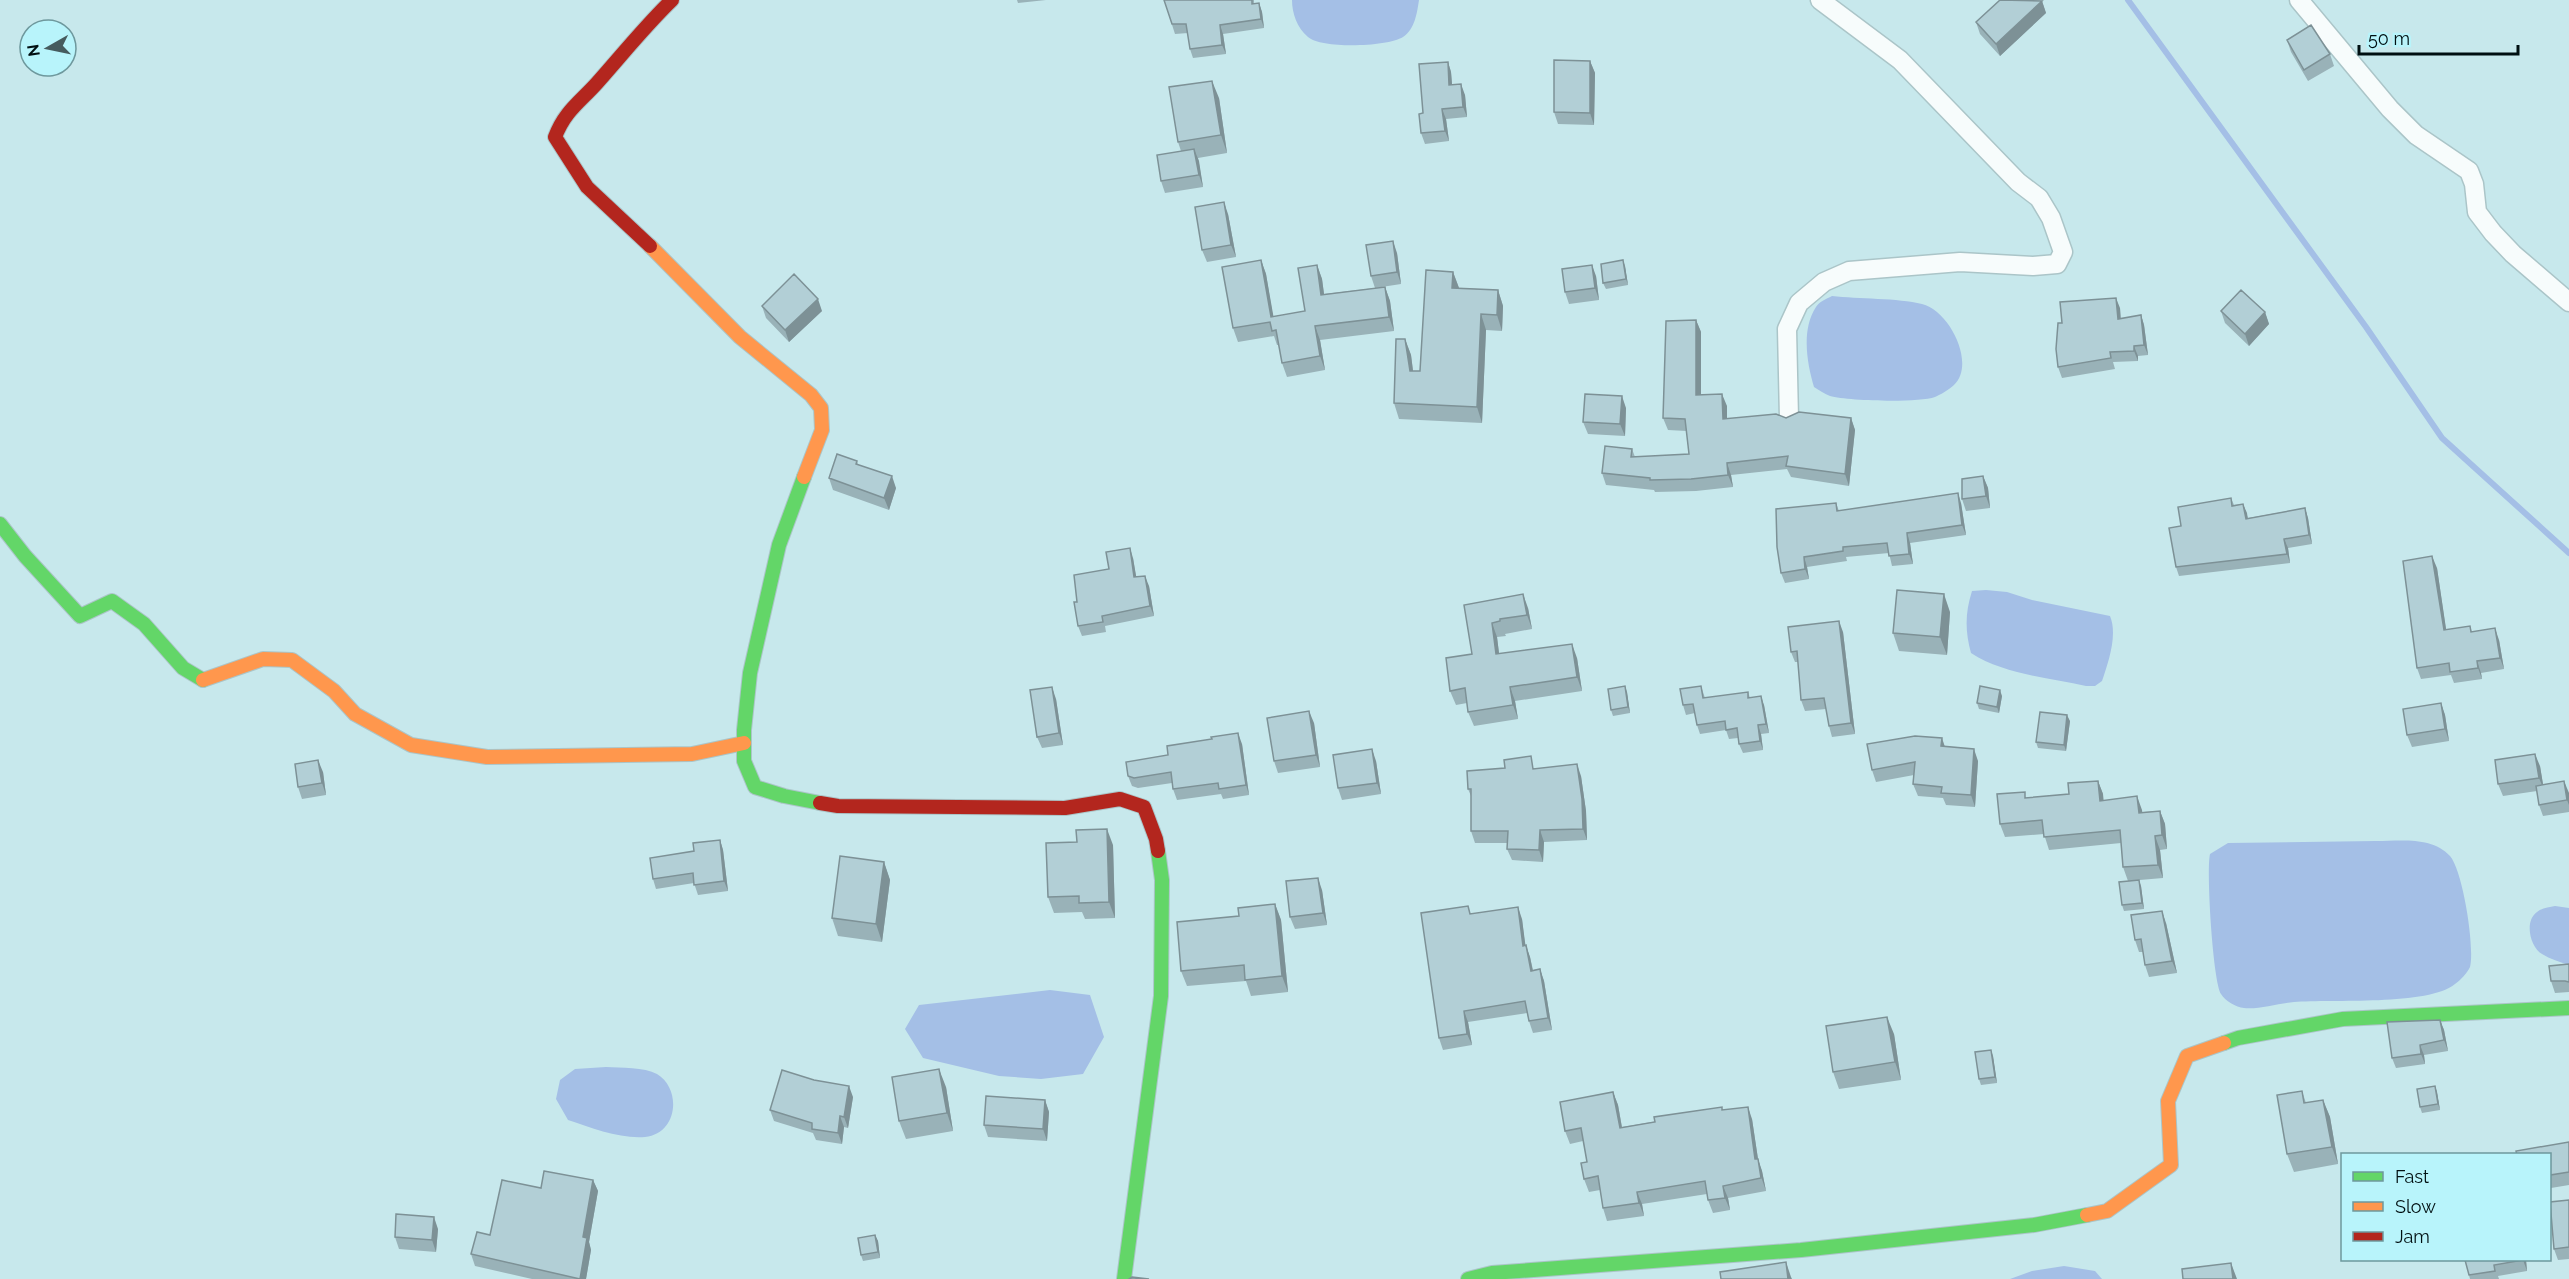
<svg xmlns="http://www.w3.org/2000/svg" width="2569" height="1279" viewBox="0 0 2569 1279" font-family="Raleway,sans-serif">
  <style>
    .water { fill: #a4bfe6 }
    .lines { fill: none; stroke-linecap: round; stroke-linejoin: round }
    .stream { stroke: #a4bfe6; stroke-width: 6 }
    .street-casing { stroke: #abc5c8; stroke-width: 21 }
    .fast-casing { stroke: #abc5c8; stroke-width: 16 }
    .slow-casing { stroke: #abc5c8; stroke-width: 16 }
    .jam-casing { stroke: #abc5c8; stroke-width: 16 }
    .street { stroke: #f7fcfc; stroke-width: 18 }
    .fast { stroke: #63d668; stroke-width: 14 }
    .slow { stroke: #ff974d; stroke-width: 14 }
    .jam { stroke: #b3261e; stroke-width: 14 }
    .wall { fill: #99b2b8 }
    .shaded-wall { fill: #7d9196 }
    .building { fill: #b2cfd6; stroke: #7d9196; stroke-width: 1.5 }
  </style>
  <rect width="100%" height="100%" fill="#c7e8ec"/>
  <path class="water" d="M1292 0H1419C1417 13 1415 29 1403 37 1387 47 1322 49 1308 37 1297 28 1292 13 1292 0Z
    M1832 296C1858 299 1898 298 1922 304 1950 311 1976 364 1954 385 1950 389 1940 395 1935 397 1918 403 1848 401 1830 396 1825 394 1819 390 1814 387 1807 363 1801 330 1816 307 1819 302 1826 299 1832 296Z
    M1986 590 2007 592 2032 600 2110 616C2118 635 2108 663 2102 681L2095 686H2086C2049 678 2003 674 1971 653 1965 631 1965 613 1972 591Z
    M2376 841C2400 841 2432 836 2450 856 2463 871 2475 948 2470 967 2468 972 2460 981 2455 984 2429 1006 2331 999 2294 1002 2280 1003 2257 1010 2244 1008 2236 1007 2225 1001 2221 994 2213 981 2206 871 2210 854L2228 843Z
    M2555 906 2569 908V965C2560 962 2550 959 2542 954 2530 947 2524 921 2537 912 2542 908 2549 907 2555 906Z
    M1050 990 1090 995 1104 1037 1083 1074 1041 1079 999 1076 923 1058 905 1029 919 1005Z
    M606 1067C621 1068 644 1067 657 1074 682 1089 678 1134 645 1137 620 1139 592 1128 568 1120L556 1099 560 1080 575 1069Z
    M2064 1266 2095 1271 2102 1279H2010L2032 1271Z"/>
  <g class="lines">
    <path class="stream" d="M2128 0 2366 327 2442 438 2569 553"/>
    <defs>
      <path id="street" d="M2299 0 2390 109 2416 135 2469 171 2474 184 2477 212 2493 233 2513 254 2569 302
        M1789 419 1787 329 1799 303 1824 282 1849 271 1960 262 2033 266 2057 264 2063 252 2051 218 2039 198 2018 182 1900 60 1820 0"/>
      <path id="fast" d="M804 477 779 545 750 673 744 730V761L755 787 784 796 820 803
        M0 524 25 556 80 616 112 601 144 624 183 668 203 680
        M2224 1043 2238 1038 2343 1019 2569 1008
        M1124 1279 1161 996 1162 880 1158 851
        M1468 1279 1492 1273 1801 1250 2034 1225 2087 1215"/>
      <path id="slow" d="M650 246 740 337 811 395 821 408 822 430 804 477
        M203 680 263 659 292 660 334 691 355 714 411 745 487 757 692 754 744 743
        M2087 1215 2107 1211 2171 1165 2168 1101 2187 1056 2224 1043"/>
      <path id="jam" d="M650 246 587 187 555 137C565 111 579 103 597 83 622 55 645 26 672 0
        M820 803 838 806 1065 808 1120 799 1144 807 1156 839 1158 851"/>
    </defs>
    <use href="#street" class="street-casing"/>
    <use href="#fast" class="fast-casing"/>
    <use href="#slow" class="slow-casing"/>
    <use href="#jam" class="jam-casing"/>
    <use href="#street" class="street"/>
    <use href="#fast" class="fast"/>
    <use href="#slow" class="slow"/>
    <use href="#jam" class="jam"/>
  </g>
  <path class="wall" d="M1017 0H1046L1018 3Z
    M1164 0H1254V3H1259L1262 12 1264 28 1223 34 1226 54 1193 58 1190 49 1188 33 1175 34Z
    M2042 1 2046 13 2000 56 1980 34 1976 22Z
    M2287 40 2330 54 2334 66 2308 81 2291 52Z
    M1590 61 1595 73 1594 125 1558 124 1554 112Z
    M1448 62 1451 72 1452 85 1465 95 1467 117 1446 119 1449 141 1425 144 1421 133 1423 113Z
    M1219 98 1227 153 1198 158 1203 187 1165 193 1161 181 1181 151 1178 142Z
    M1228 214 1236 257 1207 262 1202 250Z
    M1397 253 1401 284 1375 288 1385 287 1390 301 1394 331 1320 340 1325 370 1287 377 1282 363 1279 345H1277L1274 336 1238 342 1233 328 1261 260 1266 274 1273 317 1305 311 1317 265 1322 279 1324 294 1375 288 1371 276Z
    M1625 266 1628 285 1606 289 1603 283Z
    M1453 272 1459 288 1498 290 1503 306 1502 331 1486 330 1482 423 1399 419 1394 403 1405 339 1411 355 1413 371H1420Z
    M1596 276 1599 300 1569 304 1565 292Z
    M762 306 822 311 789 342 766 318Z
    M2120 308 2121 319 2141 315 2144 325 2148 355 2138 356V361L2113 362 2115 369 2062 378 2058 367 2062 323Z
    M2221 311 2265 312 2269 324 2249 346 2225 323Z
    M1696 320 1701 332V395L1727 406V419L1851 418 1855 430 1849 486 1791 477 1787 469 1731 475 1733 487 1696 491 1655 492 1654 490 1606 485 1602 473 1632 449 1635 457 1689 454 1687 431 1668 430 1663 418Z
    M1626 408 1625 436 1588 434 1583 422Z
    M857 461 858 465 896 488 889 510 833 490 829 478Z
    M1983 476 1988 488 1990 508 1966 511 1962 499Z
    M2231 498 2234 505 2243 504 2248 518 2305 508 2308 518 2312 544 2288 548 2290 563 2179 576 2176 567 2181 526Z
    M1836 503 1839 511 1961 503 1966 535 1910 543 1913 564 1892 566 1889 553 1846 557 1847 561 1807 567 1809 579 1785 583 1781 573Z
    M1133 558 1136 577 1149 586 1154 616 1105 626 1106 632 1082 636 1078 626 1077 602 1109 569Z
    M2437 568 2446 630 2470 626 2472 632 2499 640 2504 669 2481 673 2482 679 2454 683 2451 675 2421 679 2417 668Z
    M1464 605 1528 608 1532 629 1505 634 1506 636 1497 637 1499 654 1577 658 1582 691 1515 701 1518 719 1474 726 1468 712 1467 703 1456 705 1450 691 1472 654Z
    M1950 612 1947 655 1899 651 1893 633Z
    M1843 632 1855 734 1832 737 1829 726 1826 709 1805 711 1801 700 1798 662H1795L1791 652Z
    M1701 686 1705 698 1748 692 1750 698 1764 705 1769 733 1761 734 1763 750 1743 753 1739 744 1738 738 1729 739 1726 730 1700 734 1697 725 1695 713 1686 715 1683 705Z
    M1627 692 1630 713 1613 716 1611 710Z
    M2002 696 1999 713 1979 709 1977 703Z
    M1056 699 1063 745 1042 748 1037 737Z
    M2441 703 2445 715 2449 741 2412 747 2407 735Z
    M2070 721 2066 751 2038 748 2036 742Z
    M1314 723 1320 767 1278 773 1274 761Z
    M1242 744 1249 795 1223 799 1221 794 1177 800 1173 789 1172 783 1138 788 1132 786 1128 776Z
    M1945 747 1978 761 1975 807 1946 805 1943 798 1918 796 1913 784 1914 775 1876 782 1872 770Z
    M1376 761 1381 794 1342 800 1338 788Z
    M2540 766 2543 785 2569 793V812L2543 816 2539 805 2537 791 2503 796 2498 784Z
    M1535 769 1581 776 1586 811 1587 840 1544 842 1543 862 1512 860 1507 849 1508 843H1475L1471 831V796L1468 789Z
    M323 772 326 795 302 799 298 787Z
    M2098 781 2103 794V801L2142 810V812L2160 811 2165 824 2167 849 2160 850 2163 878 2128 881 2123 867 2121 843 2049 850 2044 834 2005 837 2000 824 2027 798 2069 794Z
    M720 840 723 850 728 891 698 895 694 883 656 889 653 879 694 851Z
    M1113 845 1115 918 1085 919 1082 912 1054 913 1048 897Z
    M884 862 890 880 882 942 838 936 832 918Z
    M2141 886 2144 909 2124 911 2122 905Z
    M1322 890 1327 925 1295 929 1290 917Z
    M1275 904 1281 920 1288 992 1251 996 1246 981 1187 986 1181 971 1239 916Z
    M1471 914 1522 919 1525 945 1530 957 1533 970 1540 969 1544 981 1552 1030 1533 1033 1529 1021 1527 1013 1468 1022 1472 1045 1443 1050 1439 1038Z
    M2166 923 2177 973 2149 977 2145 965 2143 952H2139L2135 940Z
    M2569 964V992L2555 993 2551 981Z
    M2440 1020 2444 1030 2448 1051 2424 1055 2425 1064 2396 1068 2392 1058Z
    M1894 1034 1901 1080 1839 1089 1833 1072Z
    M1993 1056 1997 1083 1981 1085 1979 1079Z
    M2435 1086 2437 1092 2440 1110 2422 1113 2420 1107Z
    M946 1087 953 1131 906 1139 899 1121Z
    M2302 1091 2306 1103 2323 1100 2330 1117 2338 1164 2294 1172 2287 1154Z
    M1613 1092 1618 1105 1622 1127 1723 1110 1752 1119 1758 1159 1762 1171 1766 1191 1728 1198 1730 1210 1713 1213 1708 1200 1707 1194 1642 1204 1644 1216 1607 1221 1603 1208 1600 1190 1589 1192 1584 1179 1587 1162 1583 1141 1570 1144 1565 1131Z
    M853 1097 848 1128 844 1127 842 1144 816 1140 813 1133 774 1121 770 1110Z
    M1045 1100 1049 1112 1047 1141 988 1137 984 1125Z
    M2569 1142V1185L2551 1188 2550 1183V1155Z
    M593 1180 598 1191 589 1242 591 1250 586 1279H532L475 1266 471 1254 541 1188Z
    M2569 1200V1259L2558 1260 2554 1249Z
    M438 1229 436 1252 399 1249 395 1237Z
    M875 1235 878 1241 880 1258 863 1261 861 1255Z
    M2465 1260H2526L2527 1271 2498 1276 2499 1279H2470Z"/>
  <path class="shaded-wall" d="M2042 1 2046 13 2000 56 1996 44Z
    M1259 3 1262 12 1264 28 1261 19Z
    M1220 25 1223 34 1226 54 1222 45Z
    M1590 61 1595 73 1594 125 1590 113Z
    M1448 62 1451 72 1453 96 1449 85Z
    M1212 81 1219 98 1227 153 1221 135Z
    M1461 84 1465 95 1467 117 1463 107Z
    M1442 109 1446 119 1449 141 1445 131Z
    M1194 149 1199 161 1203 187 1199 175Z
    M1224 202 1228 214 1236 257 1231 245Z
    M1393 241 1397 253 1401 284 1397 272Z
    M1261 260 1266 274 1276 331 1271 317Z
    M1623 260 1625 266 1628 285 1626 279Z
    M1317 265 1322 279 1326 309 1321 295Z
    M1592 265 1596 276 1599 300 1595 288Z
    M1453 272 1459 288H1452Z
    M1385 287 1390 301 1394 331 1389 317Z
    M1498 290 1503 306 1502 331 1497 315Z
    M2116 298 2120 308 2121 330 2118 319Z
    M818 299 822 311 789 342 785 330Z
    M2265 312 2269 324 2249 346 2245 334Z
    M1481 314 1486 330 1482 423 1477 407Z
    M2141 315 2144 325 2148 355 2144 345Z
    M1696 320 1701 332V407L1696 395Z
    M1315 326 1320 340 1325 370 1320 356Z
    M1405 339 1411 355 1415 387 1410 371Z
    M2134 346 2138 356V361L2134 351Z
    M1722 394 1727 406V431L1723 419Z
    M1622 396 1626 408 1625 436 1620 424Z
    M1851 418 1855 430 1849 486 1845 474Z
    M1727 463 1731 475 1733 487 1728 475Z
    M892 476 896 488 889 510 884 498Z
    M1983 476 1988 488 1990 508 1986 496Z
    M1958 493 1961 503 1966 535 1962 525Z
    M2243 504 2247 513 2249 528 2246 519Z
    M2305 508 2308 518 2312 544 2309 535Z
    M1907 533 1910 543 1913 564 1909 554Z
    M2284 539 2288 548 2290 563 2287 554Z
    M1130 548 1133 558 1138 587 1134 577Z
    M2432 556 2437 568 2448 642 2444 630Z
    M1804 557 1807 567 1809 579 1805 569Z
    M1145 576 1149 586 1154 616 1150 606Z
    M1523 594 1528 608 1532 629 1527 615Z
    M1944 594 1950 612 1947 655 1940 637Z
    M1839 621 1843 632 1855 734 1851 723Z
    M1492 623 1497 637 1501 669 1496 654Z
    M2495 628 2499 640 2504 669 2500 658Z
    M1572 644 1577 658 1582 691 1577 677Z
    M2477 661 2481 673 2482 679 2478 668Z
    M1625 686 1627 692 1630 713 1628 707Z
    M1052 687 1056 699 1063 745 1059 733Z
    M1510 687 1515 701 1518 719 1513 705Z
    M2000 690 2002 696 1999 713 1997 707Z
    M1761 696 1764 705 1769 733 1766 724Z
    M2441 703 2445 715 2449 741 2445 729Z
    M1309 711 1314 723 1320 767 1316 755Z
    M2067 715 2070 721 2066 751 2064 745Z
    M1758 725 1761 734 1763 750 1760 741Z
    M1238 733 1242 744 1249 795 1246 785Z
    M1942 738 1946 750 1941 746Z
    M1372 749 1376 761 1381 794 1377 783Z
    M1974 749 1978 761 1975 807 1971 795Z
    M2535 754 2540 766 2544 790 2539 778Z
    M318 760 323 772 326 795 322 783Z
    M1577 764 1581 776 1586 811 1587 840 1583 829Z
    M2098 781 2103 794 2105 815 2100 801Z
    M2564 781 2569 793V805L2567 800Z
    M2137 796 2142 810 2144 826 2139 813Z
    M2160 811 2165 824 2167 849 2162 835Z
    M1107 829 1113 845 1115 918 1109 902Z
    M1540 830 1544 842 1543 862 1539 850Z
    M2155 836 2160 850 2163 878 2158 865Z
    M720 840 723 850 728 891 724 881Z
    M884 862 890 880 882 942 876 924Z
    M1318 878 1322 890 1327 925 1323 913Z
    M2139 880 2141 886 2144 909 2142 903Z
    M1275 904 1281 920 1288 992 1282 976Z
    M1518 907 1522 919 1527 957 1523 946Z
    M2162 911 2166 923 2177 973 2172 961Z
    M1526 945 1530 957 1535 982 1531 971Z
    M1540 969 1544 981 1552 1030 1548 1018Z
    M1464 1011 1468 1022 1472 1045 1467 1034Z
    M1887 1017 1894 1034 1901 1080 1895 1062Z
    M2440 1020 2444 1030 2448 1051 2444 1040Z
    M2420 1045 2424 1055 2425 1064 2421 1054Z
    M1991 1050 1993 1056 1997 1083 1995 1077Z
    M939 1069 946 1087 953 1131 947 1113Z
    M849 1086 853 1097 848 1128 844 1117Z
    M2435 1086 2437 1092 2440 1110 2438 1104Z
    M1613 1092 1618 1105 1624 1140 1620 1128Z
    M1045 1100 1049 1112 1047 1141 1043 1129Z
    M2323 1100 2330 1117 2338 1164 2332 1147Z
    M1748 1107 1752 1119 1758 1159 1762 1171 1766 1191 1755 1159Z
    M840 1116 844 1127 842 1144 838 1133Z
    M593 1180 598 1191 589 1242 591 1250 586 1279H580L583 1237Z
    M1723 1186 1728 1198 1730 1210 1725 1198Z
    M1637 1192 1642 1204 1644 1216 1639 1203Z
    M434 1217 438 1229 436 1252 432 1240Z
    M875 1235 878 1241 880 1258 878 1252Z
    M2523 1260H2526L2527 1271Z
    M1786 1262 1791 1277 1792 1279H1788Z
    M2231 1263 2237 1279H2233Z"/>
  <path class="building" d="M1164 0H1252V4L1259 3 1261 19 1220 25 1222 45 1190 49 1186 24H1172Z
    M2000 0 2042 1 1996 44 1976 22Z
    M2311 25 2330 54 2304 70 2287 40Z
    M1554 60 1590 61V113L1554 112Z
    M1448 62 1449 85 1461 84 1463 107 1442 109 1445 131 1421 133 1419 114 1423 113 1419 64Z
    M1212 81 1221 135 1178 142 1169 87Z
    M1194 149 1199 175 1161 181 1157 155Z
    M1224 202 1231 245 1202 250 1195 207Z
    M1393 241 1397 272 1371 276 1366 245Z
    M1261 260 1271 317 1305 311 1298 268 1317 265 1321 295 1385 287 1389 317 1315 326 1320 356 1282 363 1276 330 1272 331 1270 322 1233 328 1222 267Z
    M1623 260 1626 279 1603 283 1601 264Z
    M1592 265 1595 288 1565 292 1562 269Z
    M1426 270 1453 272 1452 288 1498 290 1497 315 1481 314 1477 407 1394 403 1396 339H1405L1410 371H1420Z
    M794 274 818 299 785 330 762 306Z
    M2241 290 2265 312 2245 334 2221 311Z
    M2116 298 2118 319 2141 315 2144 345 2134 346V351L2110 352 2111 358 2058 367 2056 349 2058 323H2062L2060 302Z
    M1696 320V395L1722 394 1723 419 1776 414 1786 418 1799 412 1851 418 1845 474 1786 466 1788 456 1727 463 1728 475 1691 479 1650 480V478L1602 473 1605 446 1632 449 1631 457 1689 454 1685 419 1663 418 1666 321Z
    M1585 394 1622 396 1620 424 1583 422Z
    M837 454 857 461 856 464 892 476 884 498 829 478Z
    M1983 476 1986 496 1962 499V479Z
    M1958 493 1962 525 1907 533 1909 554 1889 556 1887 543 1843 547V551L1804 557 1805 569 1781 573 1777 547 1776 509 1836 503 1837 511Z
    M2231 498 2232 506 2243 504 2246 519 2305 508 2309 535 2284 539 2287 554 2176 567 2169 528 2181 526 2178 507Z
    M1130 548 1134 577 1145 576 1150 606 1102 616 1103 622 1078 626 1074 602H1077L1074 575 1109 569 1106 552Z
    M2432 556 2444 630 2470 626 2471 632 2495 628 2500 658 2477 661 2478 668 2450 672 2449 663 2417 668 2403 561Z
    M1897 590 1944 594 1940 637 1893 633Z
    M1523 594 1527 615 1500 619V621L1492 623 1496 654 1572 644 1577 677 1510 687 1513 705 1468 712 1465 688 1450 691 1446 658 1472 654 1464 605Z
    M1839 621 1851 723 1829 726 1824 698 1801 700 1797 651 1791 652 1788 627Z
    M1625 686 1628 707 1611 710 1608 689Z
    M1701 686 1703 698 1748 692V698L1761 696 1766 724 1758 725 1760 741 1739 744 1737 728 1726 730 1725 721 1697 725 1693 704 1683 705 1680 689Z
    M1980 686 2000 690 1997 707 1977 703Z
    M1052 687 1059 733 1037 737 1030 690Z
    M2441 703 2445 729 2407 735 2403 709Z
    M1309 711 1316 755 1274 761 1267 718Z
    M2040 712 2067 715 2064 745 2036 742Z
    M1238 733 1246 785 1219 789 1218 783 1173 789 1171 772 1134 778 1128 776 1126 762 1168 755 1167 746 1212 739 1211 737Z
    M1915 736 1942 738 1941 746 1974 749 1971 795 1941 793 1942 787 1913 784 1915 762 1872 770 1867 744Z
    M1372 749 1377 783 1338 788 1333 755Z
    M2535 754 2539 778 2498 784 2495 760Z
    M1531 756 1533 769 1577 764 1582 799 1583 829 1540 830 1539 850 1507 849 1508 831H1471V789H1468L1467 771 1505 768 1504 760Z
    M318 760 322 783 298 787 295 764Z
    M2098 781 2100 801 2137 796 2139 813 2160 811 2162 835 2155 836 2158 865 2123 867 2120 830 2044 837 2042 820 2000 824 1997 794 2025 792V798L2069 794 2068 783Z
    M2564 781 2567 800 2539 805 2536 786Z
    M1107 829 1109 902 1079 903V896L1048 897 1046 843 1077 842 1076 830Z
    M720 840 724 881 694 885 693 873 653 879 650 858 694 851 693 843Z
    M840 856 884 862 876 924 832 918Z
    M1318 878 1323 913 1290 917 1286 881Z
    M2139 880 2142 903 2122 905 2119 882Z
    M1275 904 1282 976 1245 980 1244 965 1181 971 1177 922 1239 916 1238 908Z
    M1468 906 1470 914 1518 907 1523 946 1526 945 1531 971 1540 969 1548 1018 1529 1021 1525 1001 1464 1011 1467 1034 1439 1038 1421 913Z
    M2162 911 2172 961 2145 965 2141 939 2135 940 2131 915Z
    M2569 964V982L2565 981H2551L2549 966Z
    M1887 1017 1895 1062 1833 1072 1826 1026Z
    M2440 1020 2444 1040 2420 1045 2421 1054 2392 1058 2387 1022Z
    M1991 1050 1995 1077 1979 1079 1975 1052Z
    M939 1069 947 1113 899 1121 892 1077Z
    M782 1070 814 1080 849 1086 844 1117 840 1116 838 1133 812 1129V1123L770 1110Z
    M2435 1086 2438 1104 2420 1107 2417 1089Z
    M2302 1091 2304 1103 2323 1100 2332 1147 2287 1154 2277 1095Z
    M1613 1092 1620 1128 1655 1122 1654 1117 1722 1107V1110L1748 1107 1755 1159H1758L1761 1178 1723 1186 1725 1198 1708 1200 1705 1181 1637 1192 1639 1203 1603 1208 1598 1176 1584 1179 1581 1163 1587 1162 1581 1128 1565 1131 1560 1102Z
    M986 1096 1045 1100 1043 1129 984 1125Z
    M2569 1142V1172L2550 1175V1155H2517L2516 1151Z
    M544 1171 593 1180 583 1237 587 1238 580 1279 471 1254 477 1232 490 1235 502 1180 541 1188Z
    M2569 1200V1247L2554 1249 2550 1202Z
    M396 1214 434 1217 432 1240 395 1237Z
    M875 1235 878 1252 861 1255 858 1238Z
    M2465 1260H2523L2494 1265 2495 1271 2469 1275Z
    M1786 1262 1788 1279H1721L1720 1272Z
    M2231 1263 2233 1279H2183L2182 1269Z
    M1132 1277 1149 1279H1129Z"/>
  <rect x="2341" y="1153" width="210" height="108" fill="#b8f4fb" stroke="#6e989d" stroke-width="1.5"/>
  <rect x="2353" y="1172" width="30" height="9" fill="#63d668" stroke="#6e989d" stroke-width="1.5"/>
  <text x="2395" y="1183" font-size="18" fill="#000f11">Fast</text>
  <rect x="2353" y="1202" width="30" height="9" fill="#ff974d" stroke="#6e989d" stroke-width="1.5"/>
  <text x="2395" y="1213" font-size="18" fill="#000f11">Slow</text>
  <rect x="2353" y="1232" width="30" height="9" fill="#b3261e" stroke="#6e989d" stroke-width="1.5"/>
  <text x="2395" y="1243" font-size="18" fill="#000f11">Jam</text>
  <g transform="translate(48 48) rotate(261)"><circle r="28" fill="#b8f4fb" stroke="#6e989d" stroke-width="1.5"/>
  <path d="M0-4.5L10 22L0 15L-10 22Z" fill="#465b5e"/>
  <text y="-9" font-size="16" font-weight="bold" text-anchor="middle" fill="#000f11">N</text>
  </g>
  <path d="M2359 45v9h159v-9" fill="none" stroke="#000f11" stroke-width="3"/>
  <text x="2368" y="45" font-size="18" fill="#000f11" stroke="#b8f4fb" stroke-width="4.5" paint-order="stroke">50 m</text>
</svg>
